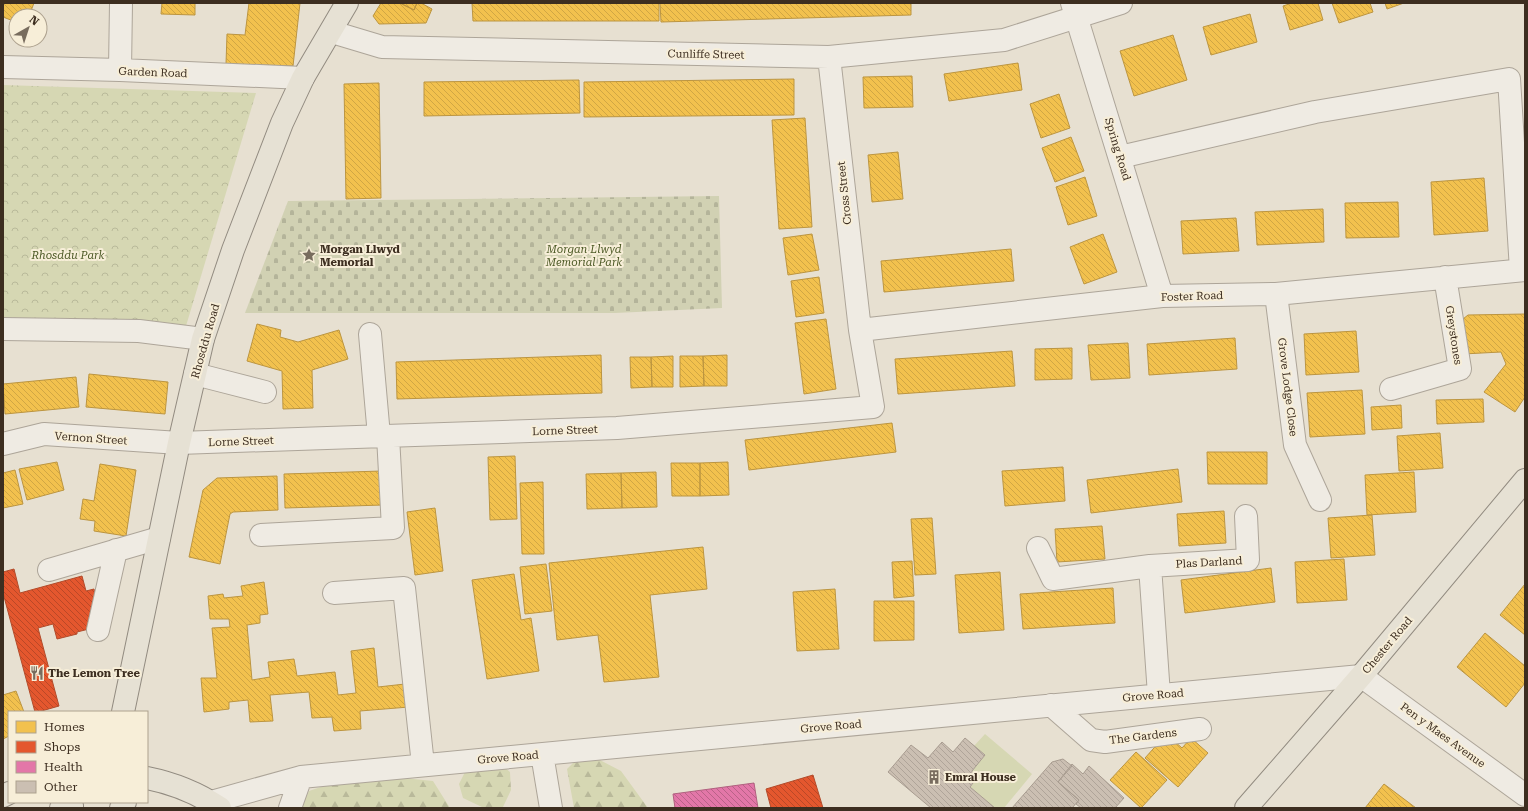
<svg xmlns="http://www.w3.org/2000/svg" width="1528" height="811" viewBox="0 0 1528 811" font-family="'Roboto Serif',serif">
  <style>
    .grass { fill: #d6d7b3 }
    .forest { fill: url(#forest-firs) }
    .cemetery { fill: url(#cemetery-stones) }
    .park { fill: url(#park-crowns) }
    .homes { fill: url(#homes-back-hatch); stroke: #bc9540 }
    .shops { fill: url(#shops-back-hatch); stroke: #b24b2a }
    .health { fill: url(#health-back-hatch); stroke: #b1617f }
    .building { fill: url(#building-back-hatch); stroke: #a89c90 }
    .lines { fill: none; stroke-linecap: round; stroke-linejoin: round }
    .minor-casing { stroke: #ada599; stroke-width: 24 }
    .major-casing { stroke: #928b80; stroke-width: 24 }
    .minor { stroke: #efebe3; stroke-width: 22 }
    .major { stroke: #e6e1d4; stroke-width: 22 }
    .labels { text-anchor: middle; stroke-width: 4; stroke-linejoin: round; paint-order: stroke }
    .street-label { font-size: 11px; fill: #3d2e20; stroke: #f7eed8 }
    .poi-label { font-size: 11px; font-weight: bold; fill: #3d2e20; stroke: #f7eed8; text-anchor: start }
    .park-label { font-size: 11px; font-style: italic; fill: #4d5a26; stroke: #f7eed8 }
  </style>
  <defs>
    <pattern id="forest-firs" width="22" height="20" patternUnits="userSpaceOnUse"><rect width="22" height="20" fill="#d6d7b3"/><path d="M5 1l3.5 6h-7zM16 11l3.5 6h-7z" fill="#b9b99a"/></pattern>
    <pattern id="cemetery-stones" width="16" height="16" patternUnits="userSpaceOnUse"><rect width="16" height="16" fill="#d1d1b3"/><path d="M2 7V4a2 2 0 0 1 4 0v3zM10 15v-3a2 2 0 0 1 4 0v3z" fill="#b4b49a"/></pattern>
    <pattern id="park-crowns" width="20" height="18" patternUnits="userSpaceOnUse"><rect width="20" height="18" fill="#d6d7b3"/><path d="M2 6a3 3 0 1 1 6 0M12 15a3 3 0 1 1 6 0" fill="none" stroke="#b9b99a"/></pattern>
    <pattern id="homes-back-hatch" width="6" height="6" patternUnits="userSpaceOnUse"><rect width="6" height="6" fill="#f2c14e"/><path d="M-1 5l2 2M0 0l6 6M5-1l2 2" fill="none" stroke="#d0a644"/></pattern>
    <pattern id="shops-back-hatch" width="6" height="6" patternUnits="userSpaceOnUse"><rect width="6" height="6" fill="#e4572e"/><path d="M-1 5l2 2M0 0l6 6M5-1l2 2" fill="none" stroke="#ba4827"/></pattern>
    <pattern id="health-back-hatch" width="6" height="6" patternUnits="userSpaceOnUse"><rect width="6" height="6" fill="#e377a8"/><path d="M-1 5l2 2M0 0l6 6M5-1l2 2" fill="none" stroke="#b96288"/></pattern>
    <pattern id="building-back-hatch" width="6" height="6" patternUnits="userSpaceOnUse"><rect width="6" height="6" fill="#cbbfb2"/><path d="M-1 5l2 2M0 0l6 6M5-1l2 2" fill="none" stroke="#afa499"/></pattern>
  </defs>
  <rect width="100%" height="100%" fill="#e7e0d1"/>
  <path class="grass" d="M985 734 1032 774 1004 808H995L970 787 973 783 972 771 985 755 974 746Z"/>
  <path class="forest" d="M594 757 621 771 648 808H574L567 769 576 760Z
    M497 761 510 772 511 790 503 807 484 808 463 798 459 784 467 768Z
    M350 777 404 778 433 781 450 808H301L309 791Z"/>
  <path class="cemetery" d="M719 196 722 308 615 313H245L288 201Z"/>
  <path class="park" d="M3 85 256 93 186 326 3 317Z"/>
  <path class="homes" d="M3 3H34L29 16H16V22L3 17Z
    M162 3H195V15L161 14Z
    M249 3H300L293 66 226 64 227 34 245 35Z
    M381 3H400L414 10 417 3H421L432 9 426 23 379 24 373 16Z
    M400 3H417L414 10Z
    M472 3H659V21H473Z
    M660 3H911V15L661 22Z
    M1292 3H1318L1323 20 1290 30 1283 6Z
    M1332 3H1370L1373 12 1339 23Z
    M1385 3H1404L1387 9Z
    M1250 14 1257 42 1211 55 1203 27Z
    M1173 35 1187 80 1134 96 1120 51Z
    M1018 63 1022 90 949 101 944 74Z
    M912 76 913 107 864 108 863 77Z
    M794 79V115L584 117V82Z
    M579 80 580 113 424 116V82Z
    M379 83 381 198 346 199 344 84Z
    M1059 94 1070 128 1041 138 1030 104Z
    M805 118 812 227 779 229 772 120Z
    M1071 137 1084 171 1055 182 1042 148Z
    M898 152 903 199 872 202 868 155Z
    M1085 177 1097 216 1068 225 1056 187Z
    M1484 178 1488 231 1434 235 1431 182Z
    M1398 202 1399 237 1346 238 1345 203Z
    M1323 209 1324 242 1257 245 1255 212Z
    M1236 218 1239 251 1183 254 1181 221Z
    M812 234 819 270 788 275 783 238Z
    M1103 234 1117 272 1084 284 1070 247Z
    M1011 249 1014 281 884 292 881 261Z
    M819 277 824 313 796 317 791 281Z
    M1525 314V397L1515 412 1484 392 1506 364 1501 352 1463 354V319L1468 315Z
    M826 319 836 389 804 394 795 323Z
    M257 324 281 330 280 337 298 342 339 330 348 359 312 370 313 408 283 409 282 371 247 361Z
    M1356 331 1359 372 1306 375 1304 334Z
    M1235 338 1237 369 1149 375 1147 344Z
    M1128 343 1130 378 1091 380 1088 345Z
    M1072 348V379L1035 380V349Z
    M1012 351 1015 386 898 394 895 359Z
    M601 355 602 393 397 399 396 362Z
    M727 355V386H704L703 356Z
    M673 356V387H652L651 357Z
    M680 356H703L704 386 680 387Z
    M630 357H651L652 387 631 388Z
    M89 374 168 382 165 414 86 407Z
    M76 377 79 407 5 414 3 384Z
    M1362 390 1365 434 1310 437 1307 393Z
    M1483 399 1484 422 1437 424 1436 400Z
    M1401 405 1402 428 1372 430 1371 407Z
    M892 423 896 452 749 470 745 440Z
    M1440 433 1443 468 1399 471 1397 436Z
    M1207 452H1267V484H1208Z
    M515 456 517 519 490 520 488 457Z
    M57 462 64 490 27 500 19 469Z
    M728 462 729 495 700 496V463Z
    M671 463H700V496H672Z
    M100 464 136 470 126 536 94 531 95 521 80 519 83 499 94 501Z
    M1063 467 1065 501 1005 506 1002 471Z
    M1178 469 1182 502 1091 513 1087 480Z
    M15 470 23 504 3 508V473Z
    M382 471 383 505 285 508 284 474Z
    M656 472 657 507 622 508 621 473Z
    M1414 472 1416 512 1367 515 1365 475Z
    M621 473 622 508 587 509 586 474Z
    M277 476 278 510 233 512 230 514 220 564 189 557 203 490 217 478Z
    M543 482 544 554H522L520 483Z
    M435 508 443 571 415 575 407 512Z
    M1224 511 1226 543 1179 546 1177 514Z
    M1372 515 1375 555 1331 558 1328 518Z
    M932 518 936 574 915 575 911 519Z
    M1102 526 1105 559 1057 562 1055 529Z
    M703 547 707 589 650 595 659 677 604 682 598 635 557 640 549 563Z
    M1344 559 1347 600 1297 603 1295 562Z
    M912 561 914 596 894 598 892 562Z
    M546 564 552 611 525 614 520 567Z
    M1271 568 1275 602 1185 613 1181 580Z
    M1000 572 1004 630 959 633 955 575Z
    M514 574 521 620 531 618 539 671 487 679 472 580Z
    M264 582 268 614 260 615V623L247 625 252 680 270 677 268 662 294 659 297 676 335 672 338 695 356 693 351 651 374 648 378 687 405 684 409 707 360 711 361 729 334 731 332 717 312 718 309 692 270 695 273 721 250 722 248 700 229 702V709L204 712 201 678H217L212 628 230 627 229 619H210L208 596 223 594 224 598 243 596 241 586Z
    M1525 584V635L1500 615Z
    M1113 588 1115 623 1023 629 1020 594Z
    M835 589 839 649 797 651 793 592Z
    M874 601H914V640L874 641Z
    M1485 633 1525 666V683L1506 707 1457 667Z
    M16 691 24 712H9V736L3 739V695Z
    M1191 738 1208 753 1178 787 1145 758 1162 739 1169 745 1173 740 1182 748Z
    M1136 752 1167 780 1141 808 1110 780Z
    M1384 784 1416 808H1365Z"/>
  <path class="shops" d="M14 569 20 593 82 576 86 591 94 589 100 611 97 627 77 632V634L57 639 53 624 38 628 59 706 38 712H35L3 593V572Z
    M813 775 823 808H771L766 789Z"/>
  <path class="health" d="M754 783 758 808H675L673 794Z"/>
  <path class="building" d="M965 738 985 755 972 771 973 783 970 787 995 808H931L888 772 911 745 928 758 942 742 953 752Z
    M1063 759 1072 766 1058 782 1079 800 1072 808H1012L1052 762Z
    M1072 764 1083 774 1089 766 1124 798 1115 808H1081L1076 804 1079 800 1058 782Z"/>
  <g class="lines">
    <defs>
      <path id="minor" d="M1072 3 1162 296
        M332 32 382 47 829 57 1004 40 1121 3
        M3 67 120 70 303 78
        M120 70 121 3
        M1120 157 1315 112 1509 79 1521 270
        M1276 294 1295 445 1320 500
        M3 329 139 331 203 339
        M860 330 1162 296 1276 294 1525 270
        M370 334 379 436
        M195 374 265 392
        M1391 389 1460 369 1445 277
        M3 444 44 434 179 443 617 428 873 407 860 330 829 57
        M261 535 393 528 388 436
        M1038 548 1053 579 1150 566 1248 560 1246 516
        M1150 566 1159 695
        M49 570 159 538
        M334 593 404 588 423 765
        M98 630 116 550
        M1051 705 1091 740 1105 742 1200 729
        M542 754 551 808
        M211 802 301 777 1361 676 1525 795
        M290 808 301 777"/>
      <path id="major" d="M123 712 179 443 203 339 233 250 282 123 303 78 347 3
        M147 778C172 783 199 794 220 808
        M3 796 9 793
        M61 808 72 806
        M121 808 125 802
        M1246 808 1361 676 1525 480"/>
    </defs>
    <use href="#minor" class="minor-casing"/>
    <use href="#major" class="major-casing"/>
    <use href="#minor" class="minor"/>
    <use href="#major" class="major"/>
  </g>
  <defs>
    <symbol id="sight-bare" viewBox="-9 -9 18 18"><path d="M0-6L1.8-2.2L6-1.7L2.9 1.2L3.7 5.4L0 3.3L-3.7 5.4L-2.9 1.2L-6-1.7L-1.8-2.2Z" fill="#786c5e" stroke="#f7eed8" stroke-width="2.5" paint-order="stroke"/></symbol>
    <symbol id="restaurant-bare" viewBox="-9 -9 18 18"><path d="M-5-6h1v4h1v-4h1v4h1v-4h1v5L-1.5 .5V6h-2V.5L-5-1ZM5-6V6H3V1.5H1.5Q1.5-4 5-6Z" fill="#786c5e" stroke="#f7eed8" stroke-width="2.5" paint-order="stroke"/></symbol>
    <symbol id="building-bare" viewBox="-9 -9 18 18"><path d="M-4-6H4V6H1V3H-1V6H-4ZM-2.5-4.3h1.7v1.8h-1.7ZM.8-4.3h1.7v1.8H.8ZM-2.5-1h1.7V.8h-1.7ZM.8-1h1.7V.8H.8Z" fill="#786c5e" stroke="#f7eed8" stroke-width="2.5" paint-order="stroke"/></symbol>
  </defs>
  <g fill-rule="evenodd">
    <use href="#sight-bare" x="299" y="245" width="20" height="20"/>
    <use href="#restaurant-bare" x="27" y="663" width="20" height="20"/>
    <use href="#building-bare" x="924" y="767" width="20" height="20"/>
  </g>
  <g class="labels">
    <g class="street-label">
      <text transform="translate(706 54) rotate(1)" y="4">Cunliffe Street</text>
      <text transform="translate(153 72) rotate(2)" y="4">Garden Road</text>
      <text transform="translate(1118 149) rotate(73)" y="4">Spring Road</text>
      <text transform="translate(844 193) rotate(-96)" y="4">Cross Street</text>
      <text transform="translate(1192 296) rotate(-2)" y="4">Foster Road</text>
      <text transform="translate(1454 335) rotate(81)" y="4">Greystones</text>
      <text transform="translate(205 341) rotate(-74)" y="4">Rhosddu Road</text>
      <text transform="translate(1288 387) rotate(83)" y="4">Grove Lodge Close</text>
      <text transform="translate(565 430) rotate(-2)" y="4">Lorne Street</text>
      <text transform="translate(91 438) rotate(4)" y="4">Vernon Street</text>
      <text transform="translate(241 441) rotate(-2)" y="4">Lorne Street</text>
      <text transform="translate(1209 562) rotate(-3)" y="4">Plas Darland</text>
      <text transform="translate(1387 645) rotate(-50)" y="4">Chester Road</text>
      <text transform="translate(1153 695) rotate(-5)" y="4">Grove Road</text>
      <text transform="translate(831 726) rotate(-5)" y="4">Grove Road</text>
      <text transform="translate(1443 735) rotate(36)" y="4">Pen y Maes Avenue</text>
      <text transform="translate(1143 736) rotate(-7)" y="4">The Gardens</text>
      <text transform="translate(508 757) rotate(-5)" y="4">Grove Road</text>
    </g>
    <g class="poi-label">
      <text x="320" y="253">Morgan Llwyd<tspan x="320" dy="13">Memorial</tspan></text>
      <text x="48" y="677">The Lemon Tree</text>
      <text x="945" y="781">Emral House</text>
    </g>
    <g class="park-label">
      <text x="584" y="253">Morgan Llwyd<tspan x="584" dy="13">Memorial Park</tspan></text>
      <text x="68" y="259">Rhosddu Park</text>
    </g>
  </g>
  <rect width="1528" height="811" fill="none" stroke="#3d2e20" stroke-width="8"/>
  <rect x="8" y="711" width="140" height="92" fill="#f7eed8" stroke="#ada18e"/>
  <rect x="16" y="721" width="20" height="12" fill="#f2c14e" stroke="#ada18e"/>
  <text x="44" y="731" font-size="12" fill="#3d2e20">Homes</text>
  <rect x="16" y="741" width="20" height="12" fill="#e4572e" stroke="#ada18e"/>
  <text x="44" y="751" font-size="12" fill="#3d2e20">Shops</text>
  <rect x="16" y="761" width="20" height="12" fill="#e377a8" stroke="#ada18e"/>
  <text x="44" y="771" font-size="12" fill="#3d2e20">Health</text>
  <rect x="16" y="781" width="20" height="12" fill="#cbbfb2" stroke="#ada18e"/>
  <text x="44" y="791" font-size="12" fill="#3d2e20">Other</text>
  <g transform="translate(28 28) rotate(39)"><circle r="19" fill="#f7eed8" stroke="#ada18e"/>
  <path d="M0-3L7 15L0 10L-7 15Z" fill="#786c5e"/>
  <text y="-6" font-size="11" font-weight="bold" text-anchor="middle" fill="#3d2e20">N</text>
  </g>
</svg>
